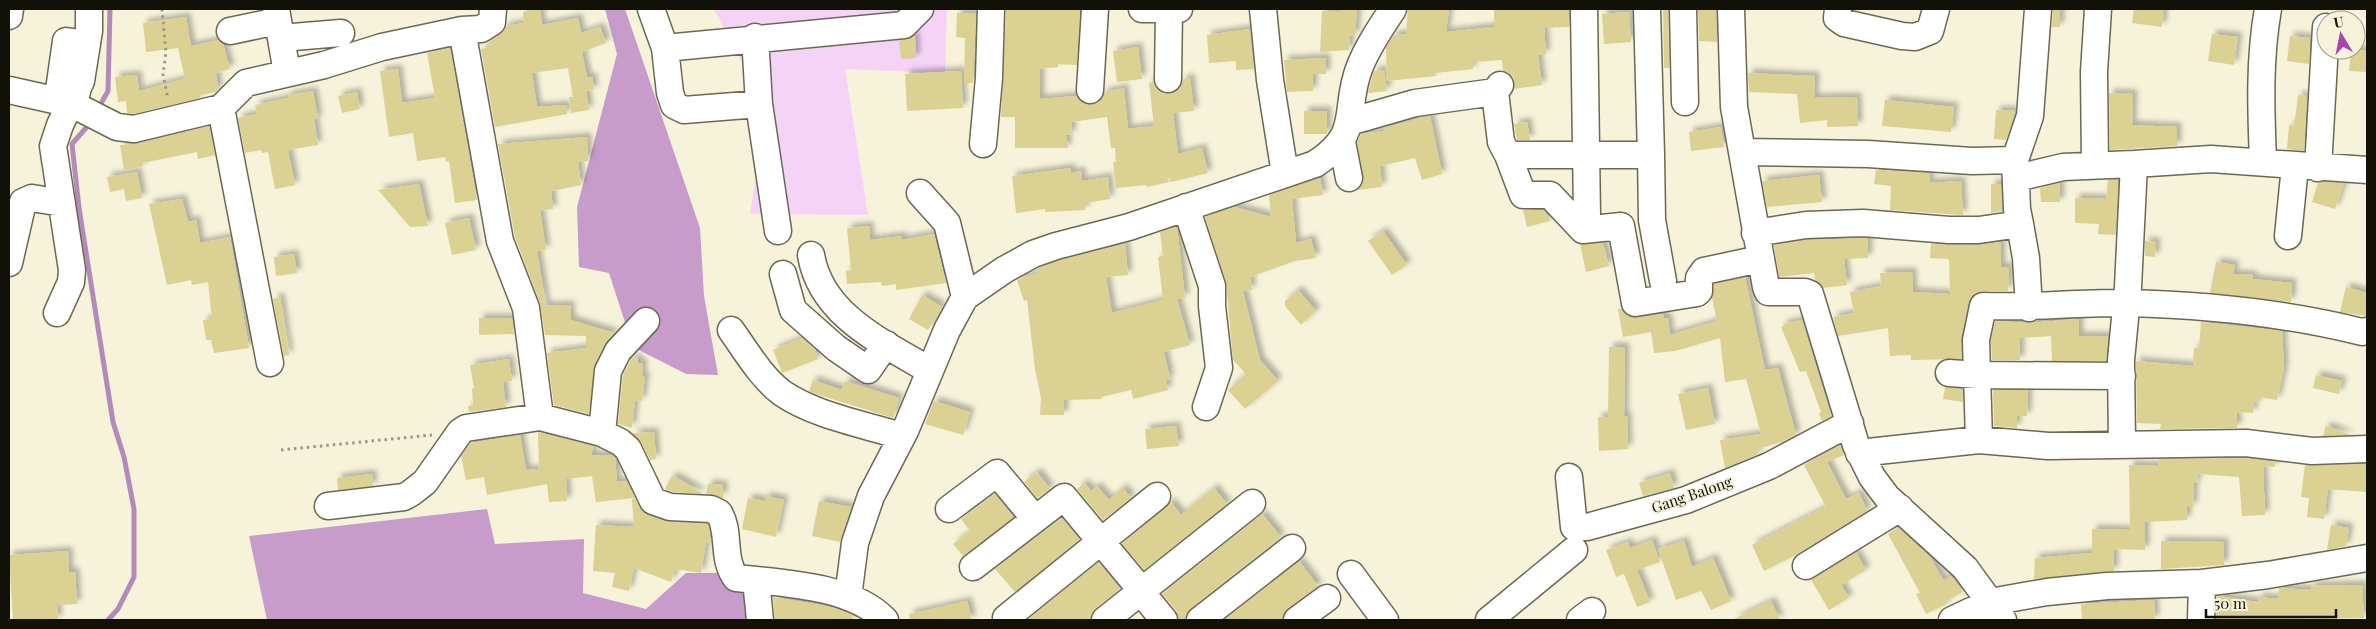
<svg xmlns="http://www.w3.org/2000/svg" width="2376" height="629" viewBox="0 0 2376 629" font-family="'Playfair Display',serif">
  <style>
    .green { fill: #f5d3f7 }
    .forest { fill: #c79bca }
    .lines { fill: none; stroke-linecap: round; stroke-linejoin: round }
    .stream { stroke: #b58ab9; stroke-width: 5 }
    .building { fill: #dad192; filter: url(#shadow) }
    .minor-casing { stroke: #6b6853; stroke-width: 29 }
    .path { stroke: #9c9a87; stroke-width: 3; stroke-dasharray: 2.5 4; stroke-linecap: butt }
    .minor { stroke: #fff; stroke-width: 26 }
    .labels { text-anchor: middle; stroke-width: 4; stroke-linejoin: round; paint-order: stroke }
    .street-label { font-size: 15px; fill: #121108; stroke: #f6f3da }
  </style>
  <defs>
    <filter id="shadow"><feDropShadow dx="4.5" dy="-4.5" stdDeviation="2.5" flood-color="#0004"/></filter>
  </defs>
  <rect width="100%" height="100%" fill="#f6f3da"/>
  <path class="green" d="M714 9H947L945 73 845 69 868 215 750 214 767 110Z"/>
  <path class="forest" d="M605 9H625L700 228 704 296 718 375 686 374 633 347 609 273 579 267 577 207 617 54Z
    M487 509 495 544 584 539 583 593 646 609 686 573H746L758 620H267L249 536Z"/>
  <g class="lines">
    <path class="stream" d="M98 109 108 91 110 9
      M92 121 72 144 79 208 113 422 124 457 134 509V577L118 609 108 620"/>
  </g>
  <path class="building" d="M540 9 542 25 578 18 581 33 600 27 606 43 582 52 587 77H592L594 90 586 91 589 110 571 113 569 97H573L568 68 532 73 537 107 566 105 567 114 495 127 481 49 490 47 489 42 500 34 506 26 524 23 523 12Z
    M1006 9 1080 10 1077 65 1058 64V67L1040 69V99L1076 96 1081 102 1090 105 1097 103 1105 92 1124 88 1128 129 1154 126 1149 83 1154 82 1160 92 1168 94 1175 92 1181 87 1183 79 1190 78 1194 111 1173 113 1178 154 1202 148 1208 173 1171 182 1168 176 1169 182 1147 187V185L1116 188 1113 162H1116L1115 148H1111L1107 117 1071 122 1072 134 1066 135 1068 148H1015V117H1001Z
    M1340 9H1357L1355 36 1350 35 1349 50 1320 52 1322 11 1340 12Z
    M1408 9H1449L1446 32 1494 27V9H1569V27L1544 28 1546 54 1538 55 1542 85 1514 89V79L1509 73 1503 71 1502 60 1473 62V69L1435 73 1436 76 1387 81 1386 47 1394 35 1406 34Z
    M1663 9H1668L1669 68H1664Z
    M1698 9H1716L1717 42 1699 41Z
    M2053 9H2060V27H2052Z
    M2134 9H2164L2162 27 2132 23Z
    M1629 12 1631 42 1604 44 1602 14Z
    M957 13 976 14 973 83H964L965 38 956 37Z
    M186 17 191 46 218 40 223 44 230 69 216 73 218 89 216 92 200 95V98L133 114 127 113 126 101 118 102 115 77 137 75 139 91 185 79 178 48 146 52 143 23Z
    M1250 29 1254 69 1236 70V61L1209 63 1207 35Z
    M2212 34 2238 37 2234 65 2208 61Z
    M915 36 916 58 901 59 899 41Z
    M2290 36 2310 38 2309 64 2287 61Z
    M1138 47 1142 79 1117 82 1113 51Z
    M450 48 477 200 455 203 449 161 446 162 445 157 417 161 413 133 389 137 380 71 398 69 402 103 435 98 427 53Z
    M2351 50H2367V72L2349 71Z
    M1326 58V74H1313V91L1287 92 1284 60Z
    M1384 70 1387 91 1368 93 1374 71Z
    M961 71 963 108 907 111 905 74Z
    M1748 73 1815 76 1814 98 1857 97 1858 126 1827 127V120L1800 123 1797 94 1749 92Z
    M313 91 318 119H314L318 145 288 150 295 185 275 189 268 152 262 153 261 150 245 153 238 118 257 114 255 105 288 98V95Z
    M357 92 360 109 342 113 338 96Z
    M2109 93 2133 94 2132 125 2177 127V146L2110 150Z
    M2298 95 2307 96 2304 151 2287 149 2289 125 2294 126Z
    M1885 100 1954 107 1951 132 1882 126Z
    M1996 110 2015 111 2006 140 1994 139Z
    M1304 111H1327V134H1304Z
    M1430 116 1442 174 1422 180 1415 158 1380 166 1382 187 1357 190 1363 182 1357 142 1361 134 1383 131V128Z
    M1527 122 1530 140H1517L1514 124Z
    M209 126 215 155 198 159 197 152 142 163V167L124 170 120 145 138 144Z
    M1721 127 1724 147 1691 151 1689 132Z
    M587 137 588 161 578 162 581 185 551 191 553 209 540 211 546 250 537 251 546 306 570 305 571 320 614 333 605 344 594 365 589 414 554 405 547 353 586 348V336L545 335 540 303 515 237 498 144Z
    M1071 168V173L1081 171 1082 181 1108 177 1110 199 1085 203V210L1045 212V209L1016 213 1012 176Z
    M1876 170 1930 173 1929 183 1961 181 1963 215 1890 210 1891 186 1874 184Z
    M137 172 142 198 126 201 124 189 110 192 107 177Z
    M1819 175 1822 202 1767 207 1762 181Z
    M1320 178 1323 195 1292 199 1296 243 1311 239 1316 258 1295 261 1250 277 1252 290 1243 291 1260 360 1278 381 1245 409 1228 390 1246 374 1233 360 1226 282 1205 217 1235 207 1271 217 1269 195Z
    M2108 180H2118L2116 235 2098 234 2099 224 2075 223V198L2106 199Z
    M2323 182 2344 183 2335 209 2312 202 2318 183Z
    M2060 183V202H2041L2040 188Z
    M419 184 428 226 410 227 378 190Z
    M1991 184H2001L2002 211 1991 213Z
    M182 199 188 222 196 220 200 243 230 237 249 348 214 353 211 340H206L203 320 212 319 208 282 192 285 191 280 167 285 149 204Z
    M1523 210H1544L1550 221 1527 227Z
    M469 218 476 250 452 255 445 223Z
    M869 226 870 240 902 236V240L934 234 946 283 896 290V284L882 286 881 282 847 284 846 271H851L847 228Z
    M1177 227 1185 298 1177 299 1190 345 1164 352 1170 379 1166 380 1168 390 1133 399 1131 390 1101 397V399L1064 400V415H1040L1041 398 1035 369 1027 300 1024 301 1017 280 1039 273 1038 268 1060 260 1125 244 1128 275 1106 277 1112 313 1163 300 1158 257 1163 256 1160 232Z
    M1383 231 1407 265 1392 275 1368 241Z
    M1868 238V258L1844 259 1847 285 1823 288 1815 280 1814 273 1779 277 1774 245 1807 240Z
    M2145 241 2156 242 2155 257 2145 256Z
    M2001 242V267H2009L2008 291H1983L1971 297 1961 337 1962 359 1911 360V355L1890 356 1888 328 1838 336 1833 317 1854 313 1850 292 1881 286 1880 273 1912 272 1913 292 1950 294 1949 259 1930 258 1931 244 1979 245Z
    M1603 243 1609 266 1586 272 1580 244Z
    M294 254 297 273 276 276 274 257Z
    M2216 262 2235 265 2233 274 2253 275 2252 279 2292 283 2291 302 2210 293Z
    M1745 277 1765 370 1778 368 1796 435 1782 442 1757 449 1758 454 1725 468 1720 440 1761 434 1746 379 1725 382 1720 338 1675 351 1654 353 1651 332 1623 337 1618 309H1622L1629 317 1637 318 1664 314V318H1668L1670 335 1717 321 1712 298 1714 284Z
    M2346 287 2367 293 2366 316 2340 312Z
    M1298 290 1316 311 1301 325 1285 306V301Z
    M922 295 942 307 928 330 909 319Z
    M280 297 289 355 284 356 273 299Z
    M511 310 514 334 479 335V318H512Z
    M2079 319V336H2108L2106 361H2052L2051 336 2020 338V360H1992L1991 341 1995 321 2029 323Z
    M1802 320 1831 416 1822 421 1819 413 1821 412 1806 371 1800 372 1781 327 1784 326 1783 324Z
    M2201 322 2282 331 2284 368 2277 400 2259 397 2258 403H2254L2253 413 2237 412V428L2160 429 2161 424 2137 423 2136 361 2193 366 2194 348H2199Z
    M802 338 815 349 818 359 782 373 773 350Z
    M1609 347H1625L1624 416H1627L1628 449 1599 451 1598 417H1608Z
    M632 358 638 359V363H643L642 376 645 377 642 401 635 400 632 428 618 424 623 375Z
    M509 359 512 381 503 382 506 407 469 412 468 406 473 405 472 389 474 388 470 365Z
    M2316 375 2342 381 2339 394 2313 388Z
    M813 380 842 390 845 381 899 398 893 418 816 394 809 391Z
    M1945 387 1962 389 1963 402 1943 399Z
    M1708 388 1715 424 1686 430 1678 394Z
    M1993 390H2028L2027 416H2017V428L1994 426Z
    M934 401 970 412 963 435 925 424Z
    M1176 426 1179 446 1147 449 1145 429Z
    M2326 426 2350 435 2323 436Z
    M538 432 594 446 591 455H612L615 457 617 482 627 481 635 498 596 502 592 476 566 479 567 501 549 502 547 484 487 495 484 477 466 480 461 456 471 443 520 435 526 470 539 469Z
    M654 432 656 459 650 460 641 442 632 433Z
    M1840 445 1844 455 1827 462 1846 499 1859 493 1867 511 1796 555 1764 571 1752 545 1826 507 1804 465Z
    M2245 458 2275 462V467L2263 466 2265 515 2242 516 2239 477 2198 474 2197 483 2194 482 2193 507H2187V520L2145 522V550L2114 549V571L2034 579 2035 558 2092 553V529L2130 530 2129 465 2158 466 2159 459Z
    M2367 464V492L2328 489 2324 519 2307 517 2309 498 2301 497 2305 465Z
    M1037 472 1050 489 1037 498 1024 482Z
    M1670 473 1674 488 1643 496 1639 483Z
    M372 474 373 486 338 490 337 478Z
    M672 476 681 480 703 494 673 492 665 489Z
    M1084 483 1091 491 1097 486 1109 500 1123 488 1131 498 1103 520 1077 489Z
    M708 484 723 485V498L706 494Z
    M1214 488 1227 504 1144 570 1122 544 1171 502 1181 515Z
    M995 494 1014 517 963 556 953 544 970 531 961 519Z
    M766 496 784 500 776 537 742 529 748 498 765 501Z
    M632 499H635L639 508 647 515 665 521 708 524 711 543 706 542 701 573 675 569 671 582 634 568 629 591 612 587 615 573 593 571 596 525 634 527Z
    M819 501 851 507 840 542 812 536Z
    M1262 514 1281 537 1191 608 1185 620H1179L1176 610 1162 594Z
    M1062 518 1080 539 1015 592 995 569Z
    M2331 525 2349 528 2346 546 2327 550Z
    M1898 528 1930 557 1943 580 1951 576 1963 592 1946 601 1947 604 1926 614 1916 594 1920 593 1888 534Z
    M1652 540 1660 562 1637 570 1650 602 1637 607 1624 574 1616 577 1606 550 1628 542 1630 548Z
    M1684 541 1692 567 1713 558 1731 601 1711 610 1701 591 1676 600 1658 549Z
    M2161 541 2224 542V565L2161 569Z
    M68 551 69 572H75L77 604 57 605 58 620H13L9 555Z
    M1856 553 1866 570 1841 585 1849 598 1829 610 1811 580Z
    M1299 561 1318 586 1288 608 1282 620H1224Z
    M1099 562 1120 589 1095 609 1090 620H1027Z
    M2362 585 2364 618 2216 620 2217 596 2258 602 2259 597 2278 599 2279 588 2312 590 2311 586Z
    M773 597 831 607 852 615 853 620H775Z
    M2154 600 2155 620H2082L2081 604Z
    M967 601 972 620H910L909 614Z
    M1771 601 1780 620H1732Z"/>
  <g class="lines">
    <defs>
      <path id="minor" d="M276 9 287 73
        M651 9 665 48 670 93 674 105 684 110 759 104
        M1142 9H1179
        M1263 9 1270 80 1285 174
        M1584 9 1587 217
        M1647 9 1651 155
        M1683 9 1685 102
        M1731 9 1734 107 1766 287 1768 292H1805L1810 294 1856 445 1872 477 1887 497 1965 568 2003 620
        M1838 9 1837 18 1844 23 1902 36 1915 37 1930 31 1936 9
        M9 16 10 9
        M462 30 500 241 526 308 540 417
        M230 31 278 21
        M755 37 759 104 778 231
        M281 38 341 33
        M665 48 904 25 920 9
        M1168 79 1169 10
        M9 90 72 104 117 127 134 129 221 108 246 83 324 65 382 47 462 30 481 29 492 22 493 9
        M1090 90 1095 9
        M77 92 59 90 66 41 87 44
        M1495 92 1501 142 1508 155H1651L1652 220 1663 281
        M221 108 270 363
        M1349 122 1415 103 1495 92 1500 85
        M1342 142 1349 178
        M983 144 989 78 991 9
        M1742 152 1868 154 1972 161 2015 160
        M1508 155 1523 195H1550L1583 230 1621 226 1635 303 1697 293 1699 291V278L1704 271 1760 259
        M2263 161C2261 111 2259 59 2268 9
        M2134 164 2211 159 2367 170
        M2095 165 2094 72 2098 9
        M2318 168 2326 27
        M2017 178 2063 167 2134 164 2128 287 2121 360 2122 445
        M920 193 947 223 965 297
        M1186 207 1212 286V306L1219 368 1206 407
        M2020 224 2026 258 2029 308
        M1755 233 1806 225 1863 223 1949 230H1979L2020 224 2017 209 2015 160 2030 116 2038 9
        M2288 236 2295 166
        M811 255C821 315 882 342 929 370
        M9 263 23 202 32 198 62 203
        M783 274 793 310 836 348 868 370 886 344
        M57 313 71 282 72 270 53 146 60 125 81 81 89 31V9
        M731 330C746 351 761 377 782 393 816 416 863 424 901 436
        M1949 373 1978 375 2122 376
        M602 433 608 371 618 351 646 321
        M1979 440 1976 340 1983 306C2031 308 2080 302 2128 303 2206 305 2286 313 2362 332L2367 331
        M1859 453 1979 440 2048 446 2246 443 2312 451 2367 449
        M1569 477 1574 527H1587L1686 500 1769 466 1850 423
        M328 506 404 497 411 493 425 482 460 432 466 428 540 417 602 433 620 442 628 449 653 501 670 507 711 509 719 513C731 532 721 558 736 578 782 583 851 585 885 620
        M949 509 997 473 1035 519
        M1806 566 1900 508
        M973 567 1064 497 1142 591
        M1351 574 1385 620
        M756 580 760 620
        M1141 592 1164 620
        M848 597 855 543 871 496 905 431 947 330 965 297 1004 270 1033 254 1056 246 1129 227 1315 164C1364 132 1342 111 1360 66 1368 46 1381 27 1393 9
        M1006 618 1157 496
        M1105 620 1252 503
        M1200 620 1292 548
        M1297 620 1327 598
        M1489 620 1574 550
        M1580 620 1592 611
        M1952 620 1990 602 2047 592 2107 586 2202 583 2268 575 2367 558
        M2201 620 2202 583"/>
    </defs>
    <use href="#minor" class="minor-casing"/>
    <path class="path" d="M162 9 166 52 163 74 168 99
      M281 450 432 435"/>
    <use href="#minor" class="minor"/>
  </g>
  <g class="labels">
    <g class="street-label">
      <text transform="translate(1692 495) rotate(-19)" y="5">Gang Balong</text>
    </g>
  </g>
  <rect width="2376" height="629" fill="none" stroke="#121108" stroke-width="20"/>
  <g transform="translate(2341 35) rotate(350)"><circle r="24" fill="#f6f3da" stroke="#9b9986"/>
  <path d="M0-4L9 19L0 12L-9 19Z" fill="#a546af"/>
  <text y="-8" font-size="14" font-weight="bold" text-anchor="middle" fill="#121108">U</text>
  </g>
  <path d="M2206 609v8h130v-8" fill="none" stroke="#121108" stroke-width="2.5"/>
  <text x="2214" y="609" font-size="15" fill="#121108" stroke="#f6f3da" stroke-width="4" paint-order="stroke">50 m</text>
</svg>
